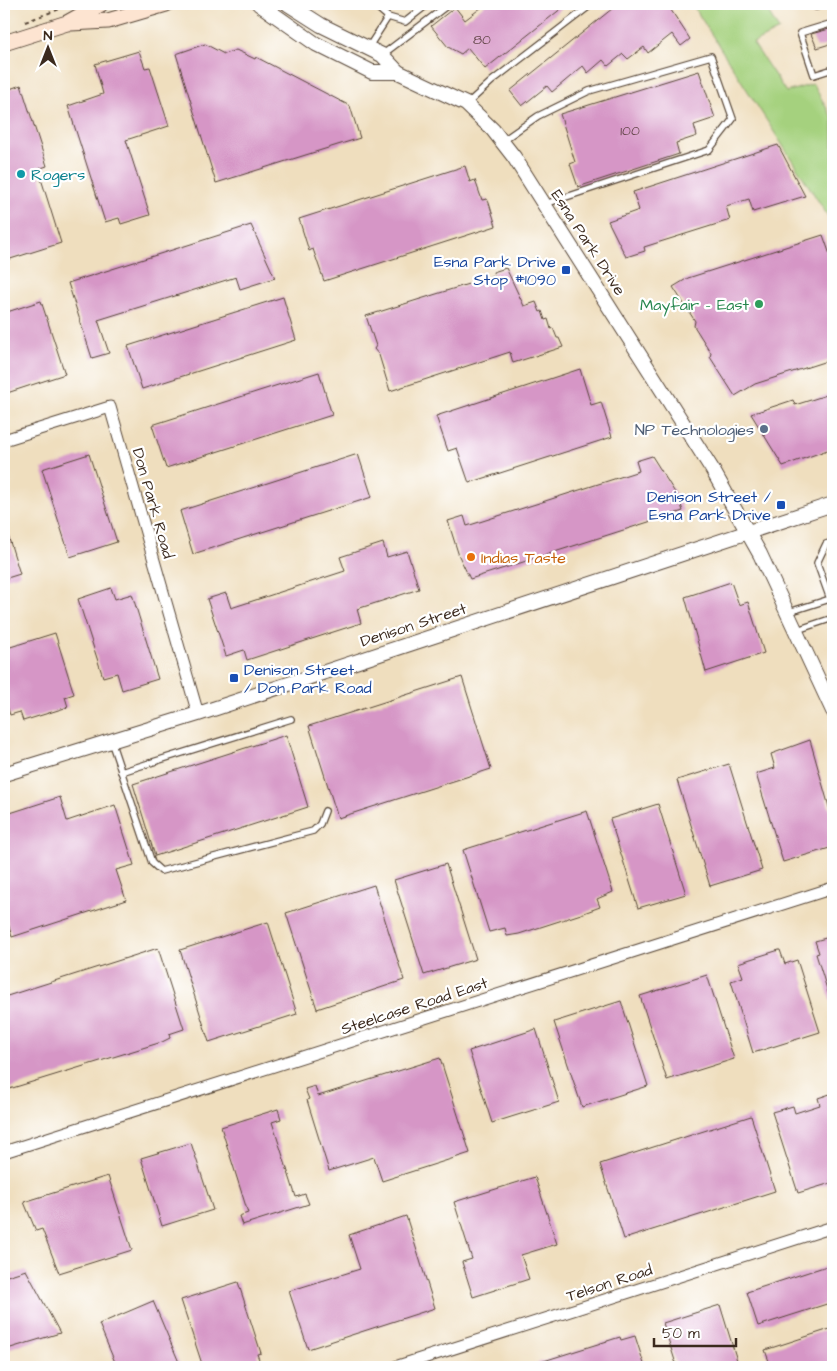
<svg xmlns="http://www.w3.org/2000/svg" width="837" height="1371" font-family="'Architects Daughter',sans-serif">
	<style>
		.green { fill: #a5d17e; stroke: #707e4e }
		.building { fill: #d696c6 }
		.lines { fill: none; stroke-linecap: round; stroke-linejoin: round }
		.service-casing { stroke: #564536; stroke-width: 8 }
		.minor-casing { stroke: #564536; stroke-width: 13 }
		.tertiary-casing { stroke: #564536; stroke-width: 16 }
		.secondary-casing { stroke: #564536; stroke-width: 17 }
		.path { stroke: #564536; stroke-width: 2; stroke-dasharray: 4 4; stroke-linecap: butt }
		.service { stroke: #fff; stroke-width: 5.5 }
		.minor { stroke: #fff; stroke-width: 11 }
		.tertiary { stroke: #fff; stroke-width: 14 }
		.secondary { stroke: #fde4d1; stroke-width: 15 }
		.culture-dot { fill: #0f9aa8; stroke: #fff; stroke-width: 2 }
		.transit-dot { fill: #1a4fb4; stroke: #fff; stroke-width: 2 }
		.leisure-dot { fill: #2e9e5b; stroke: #fff; stroke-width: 2 }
		.service-dot { fill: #5c6f8a; stroke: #fff; stroke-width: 2 }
		.food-dot { fill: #e8710a; stroke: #fff; stroke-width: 2 }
		.labels { text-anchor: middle; stroke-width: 4.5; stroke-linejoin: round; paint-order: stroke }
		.number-label { font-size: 14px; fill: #624548 }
		.culture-label { font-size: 16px; fill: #0d838f; stroke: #fff; text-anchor: start }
		.street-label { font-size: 16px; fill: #3b2a1e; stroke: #fff }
		.transit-label { font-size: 16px; fill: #164399; stroke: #fff; text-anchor: end }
		.leisure-label { font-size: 16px; fill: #27864d; stroke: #fff; text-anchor: end }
		.service-label { font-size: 16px; fill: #4e5e75; stroke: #fff; text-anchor: end }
		.food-label { font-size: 16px; fill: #c56008; stroke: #fff; text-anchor: start }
	</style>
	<rect width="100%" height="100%" fill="#fff"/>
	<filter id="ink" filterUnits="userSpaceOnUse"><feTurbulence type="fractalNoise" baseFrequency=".02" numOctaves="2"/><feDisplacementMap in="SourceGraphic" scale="10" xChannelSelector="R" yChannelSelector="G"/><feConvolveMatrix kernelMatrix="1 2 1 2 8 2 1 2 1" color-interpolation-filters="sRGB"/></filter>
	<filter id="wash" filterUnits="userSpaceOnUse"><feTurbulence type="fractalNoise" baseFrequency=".0096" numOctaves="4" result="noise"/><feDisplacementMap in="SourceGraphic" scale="20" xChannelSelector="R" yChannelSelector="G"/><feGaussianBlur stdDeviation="1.12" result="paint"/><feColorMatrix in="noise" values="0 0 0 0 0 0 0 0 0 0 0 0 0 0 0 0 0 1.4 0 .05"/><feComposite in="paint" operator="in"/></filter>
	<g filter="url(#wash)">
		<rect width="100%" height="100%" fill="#efdebe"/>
		<polygon class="green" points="692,4 763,4 779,30 753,43 786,92 813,84 833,119 833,224"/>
		<g id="blocks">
			<g class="building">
				<polygon points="486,4 567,4 485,69 468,48 461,54 448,47 431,26 455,7 465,20"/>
				<polygon points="618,4 667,4 690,39 681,46 672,34 648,53 644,47 628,59 623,54 608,66 603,60 588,73 583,66 552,92 547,86 522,106 510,91"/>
				<polygon points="833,28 833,43 817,48 811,34"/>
				<polygon points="205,44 224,54 236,50 255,59 256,57 350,106 360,138 216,183 176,54"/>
				<polygon points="139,51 145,68 150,67 169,126 126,140 150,215 121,224 119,218 105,222 68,106 103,94 95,64"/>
				<polygon points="699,71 715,118 694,125 697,136 676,143 679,154 578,187 570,164 575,162 560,114"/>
				<polygon points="21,85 47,166 38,169 61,243 4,261 4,91"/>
				<polygon points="778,145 805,196 753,212 749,199 726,206 730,220 644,247 645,251 626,257 608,221 639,210 633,192"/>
				<polygon points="465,166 470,182 475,180 482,200 487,199 489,203 496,226 324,281 313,249 309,251 299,219"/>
				<polygon points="251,225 275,278 240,289 236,277 98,320 109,353 92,358 68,283"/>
				<polygon points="823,235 833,263 833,359 755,384 735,396 710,357 711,353 694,326 695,321 673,287 688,278"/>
				<polygon points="506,268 524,306 536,302 540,312 542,311 545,320 548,319 551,329 553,328 557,338 559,338 563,347 513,363 510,352 390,391 379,355 374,349 376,346 366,316 494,276 493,272"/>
				<polygon points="283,297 296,340 142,389 128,346"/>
				<polygon points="41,301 65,374 4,394 4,313"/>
				<polygon points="580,369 591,405 601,402 612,437 469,483 457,448 448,451 436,416"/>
				<polygon points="319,372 332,415 166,468 152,425"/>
				<polygon points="833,393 833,448 783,466 751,414 793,400 795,405"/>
				<polygon points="89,454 117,542 70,557 42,469"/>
				<polygon points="358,454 372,497 193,554 180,511"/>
				<polygon points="652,456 679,499 683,511 470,579 459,556 448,521 464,516 467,526 639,471 636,461"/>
				<polygon points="4,529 6,529 20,574 4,579"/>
				<polygon points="383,543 387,557 407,551 419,589 357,609 361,623 247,660 244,650 226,656 207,599 226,593 231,608 345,571 340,557"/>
				<polygon points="731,582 739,605 748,602 764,653 706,672 685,597"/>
				<polygon points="111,588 115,599 132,594 158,679 122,690 117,673 103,677 78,599"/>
				<polygon points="55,633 74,694 65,697 68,707 23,721 20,712 10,715 4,696 4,649"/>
				<polygon points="462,677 491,769 338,818 309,726"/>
				<polygon points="286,735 308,807 155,856 133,784"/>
				<polygon points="810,740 831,814 833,814 833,847 783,862 756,774 775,768 771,754"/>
				<polygon points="729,764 762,870 710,886 677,780"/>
				<polygon points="60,797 67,821 115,805 134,865 116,870 126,900 12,937 4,910 4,815"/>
				<polygon points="658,804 686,894 638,908 610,819"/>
				<polygon points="587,811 613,892 597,899 600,907 581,914 519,934 507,936 505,928 489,932 463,850"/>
				<polygon points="446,864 476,959 424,975 394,880"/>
				<polygon points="374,885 404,980 317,1009 286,913"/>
				<polygon points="268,922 297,1014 209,1042 180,950"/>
				<polygon points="833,936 833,1002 831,1002 816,954 819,953 815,941"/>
				<polygon points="158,948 184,1029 169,1034 170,1038 162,1042 6,1090 4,1084 4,997"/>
				<polygon points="779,950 780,950 785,964 797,960 820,1032 753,1053 731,981 743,977 738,963"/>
				<polygon points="707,975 734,1059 667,1080 640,996"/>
				<polygon points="621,1001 648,1086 582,1107 554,1022"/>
				<polygon points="536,1029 559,1102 492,1123 469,1051"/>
				<polygon points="440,1058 470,1153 382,1181 374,1157 329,1171 307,1100 309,1099 305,1089 315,1086 318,1096"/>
				<polygon points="833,1093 833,1179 830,1180 831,1183 798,1193 772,1112 793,1106 795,1113 820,1105 818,1098"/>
				<polygon points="278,1109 281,1119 272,1122 296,1197 305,1194 309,1204 242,1225 239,1216 248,1213 221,1127"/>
				<polygon points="751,1116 775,1191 624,1239 600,1164"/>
				<polygon points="191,1143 213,1210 162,1226 141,1158"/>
				<polygon points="108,1176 132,1250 59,1273 42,1229 36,1231 24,1202"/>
				<polygon points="535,1177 557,1244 521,1255 529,1279 473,1297 462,1262 472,1259 454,1202"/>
				<polygon points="406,1216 435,1308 308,1349 289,1291 360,1269 349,1235"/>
				<polygon points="833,1264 833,1302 758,1326 747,1292"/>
				<polygon points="26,1270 60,1333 4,1350 4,1277"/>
				<polygon points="238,1282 261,1353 257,1354 261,1365 252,1367 203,1367 181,1300"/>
				<polygon points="153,1301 181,1367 117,1367 99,1324"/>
				<polygon points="720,1305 739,1367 677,1367 663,1323"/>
				<polygon points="833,1328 833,1366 771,1367 765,1350"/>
				<polygon points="635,1336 645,1367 532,1367 531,1365 620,1337 621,1340"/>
			</g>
		</g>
	</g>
	<g filter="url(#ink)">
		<use href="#blocks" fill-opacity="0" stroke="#564536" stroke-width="1"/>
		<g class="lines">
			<defs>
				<g id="service">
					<polyline points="373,4 388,17 405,22 428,4"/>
					<polyline points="812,4 816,7 826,4"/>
					<polyline points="833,23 800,33 814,75 833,69"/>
					<polyline points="368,48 388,17"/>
					<polyline points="382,55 449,4"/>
					<polyline points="467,104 492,81 592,4"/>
					<polyline points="502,141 538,116 589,91 711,56 733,119 709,150 545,204"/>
					<polyline points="789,612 830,599 817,563 826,544 833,542"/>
					<polyline points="797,630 833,618"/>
					<polyline points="111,741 152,863 161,871 313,831 320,824 325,811"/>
					<polyline points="121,772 291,719"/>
				</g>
				<g id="minor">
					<polyline points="4,440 110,407 198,714"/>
					<polyline points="4,1152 833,888"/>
					<polyline points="395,1367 833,1227"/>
				</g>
				<g id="tertiary">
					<polyline points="259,4 316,44 372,72 398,72"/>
					<polyline points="288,4 321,25 382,55 398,72 466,104 493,130 514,157 712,469 760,554 833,711"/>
					<polyline points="4,774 198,714 833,504"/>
				</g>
				<g id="secondary">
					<polyline points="71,23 108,21 166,4"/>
					<polyline points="4,43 67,23 101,4"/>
				</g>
			</defs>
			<use href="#service" class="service-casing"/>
			<use href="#minor" class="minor-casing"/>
			<use href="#tertiary" class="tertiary-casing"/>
			<use href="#secondary" class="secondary-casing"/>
			<polyline class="path" points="25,22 70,5"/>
			<use href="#service" class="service"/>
			<use href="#minor" class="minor"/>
			<use href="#tertiary" class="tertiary"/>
			<use href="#secondary" class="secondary"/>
		</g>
	</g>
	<circle class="culture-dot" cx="21" cy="174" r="5"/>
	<g class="transit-dot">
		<rect x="561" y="265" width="10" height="10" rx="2.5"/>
		<rect x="776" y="500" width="10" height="10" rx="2.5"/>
		<rect x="229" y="673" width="10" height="10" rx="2.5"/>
	</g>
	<circle class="leisure-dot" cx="759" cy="304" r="5"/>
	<circle class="service-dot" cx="764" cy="429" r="5"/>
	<circle class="food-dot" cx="471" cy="557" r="5"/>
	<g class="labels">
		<g class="number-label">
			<text x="482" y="44">80</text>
			<text x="630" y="135">100</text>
		</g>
		<g class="culture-label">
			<text x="31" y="180">Rogers</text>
		</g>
		<g class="street-label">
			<text transform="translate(589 242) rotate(57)" y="6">Esna Park Drive</text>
			<text transform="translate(154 503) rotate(74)" y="6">Don Park Road</text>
			<text transform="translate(413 624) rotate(-18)" y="6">Denison Street</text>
			<text transform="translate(414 1005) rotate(-18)" y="6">Steelcase Road East</text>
			<text transform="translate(609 1282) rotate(-18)" y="6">Telson Road</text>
		</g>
		<g class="transit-label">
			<text x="556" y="267">Esna Park Drive<tspan x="556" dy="18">Stop #1090</tspan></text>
			<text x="771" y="502">Denison Street /<tspan x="771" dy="18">Esna Park Drive</tspan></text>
			<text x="244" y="675" text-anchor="start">Denison Street<tspan x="244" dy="18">/ Don Park Road</tspan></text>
		</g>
		<g class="leisure-label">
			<text x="749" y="310">Mayfair - East</text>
		</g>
		<g class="service-label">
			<text x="754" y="435">NP Technologies</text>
		</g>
		<g class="food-label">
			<text x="481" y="563">Indias Taste</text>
		</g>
	</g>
	<rect width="837" height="1371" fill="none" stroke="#fff" stroke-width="20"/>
	<g transform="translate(48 48)" stroke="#ffffff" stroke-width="4" paint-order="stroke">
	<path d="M0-4L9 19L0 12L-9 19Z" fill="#3b2a1e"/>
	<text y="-8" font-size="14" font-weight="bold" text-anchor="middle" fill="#3b2a1e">N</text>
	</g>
	<path d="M654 1338v8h82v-8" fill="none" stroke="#3b2a1e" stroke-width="2.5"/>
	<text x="662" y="1338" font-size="15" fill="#3b2a1e" stroke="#ffffff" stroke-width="4" paint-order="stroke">50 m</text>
</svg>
